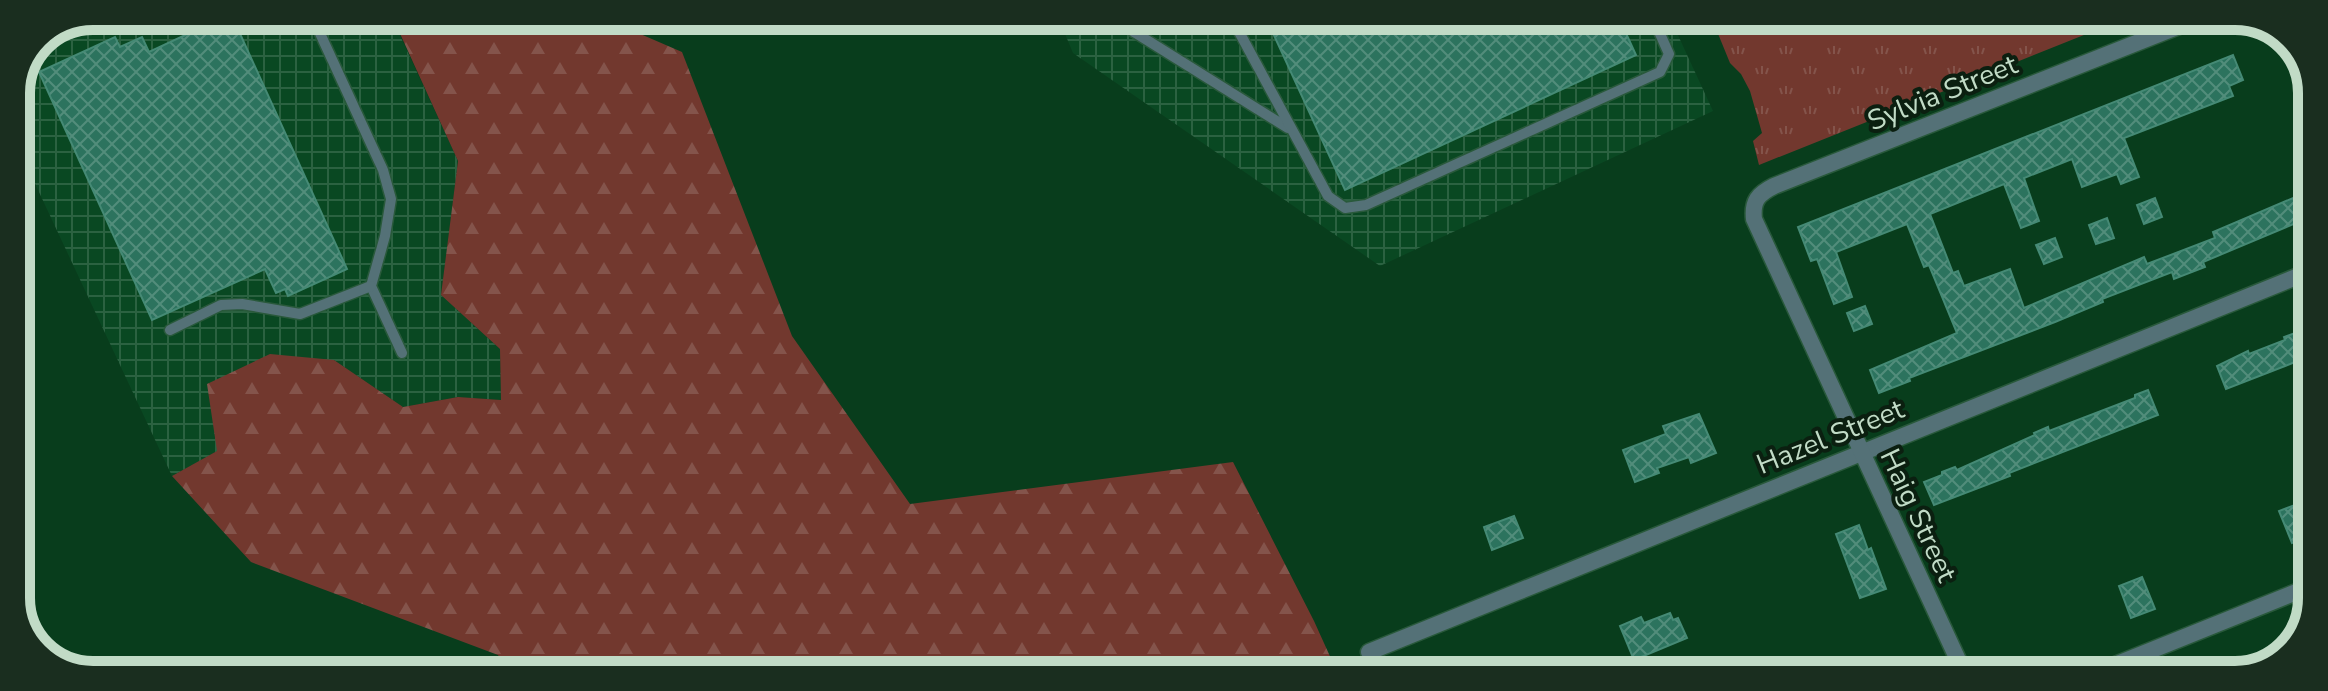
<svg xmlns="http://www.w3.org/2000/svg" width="2328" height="691" font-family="'Nunito Sans',sans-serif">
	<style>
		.industrial { fill: url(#industrial-grid) }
		.grass { fill: url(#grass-tufts) }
		.forest { fill: url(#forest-firs) }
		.building { fill: url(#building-cross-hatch); stroke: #458a75; stroke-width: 2 }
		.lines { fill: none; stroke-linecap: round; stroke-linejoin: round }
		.lane-casing { stroke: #29593b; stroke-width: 13 }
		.street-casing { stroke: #29593b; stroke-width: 19 }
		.lane { stroke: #547177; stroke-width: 10 }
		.street { stroke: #547177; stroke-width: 16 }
		.labels { text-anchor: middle; stroke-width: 8; stroke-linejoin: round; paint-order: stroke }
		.street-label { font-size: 28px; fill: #c1dbc6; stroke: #0b1f10 }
		.rim { fill: none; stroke: #c1dbc6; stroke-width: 10 }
	</style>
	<defs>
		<pattern id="industrial-grid" width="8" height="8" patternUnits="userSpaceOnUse" patternTransform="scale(2)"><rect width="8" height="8" fill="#094822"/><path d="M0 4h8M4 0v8" fill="none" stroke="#2b6241"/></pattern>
		<pattern id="grass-tufts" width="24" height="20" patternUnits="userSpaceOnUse" patternTransform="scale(2)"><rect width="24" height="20" fill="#72382e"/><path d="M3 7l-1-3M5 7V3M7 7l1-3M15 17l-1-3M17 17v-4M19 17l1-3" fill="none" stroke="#84544b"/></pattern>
		<pattern id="forest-firs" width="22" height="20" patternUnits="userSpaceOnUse" patternTransform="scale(2)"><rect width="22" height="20" fill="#72382e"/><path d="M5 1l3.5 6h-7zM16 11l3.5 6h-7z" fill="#84544b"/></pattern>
		<pattern id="building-cross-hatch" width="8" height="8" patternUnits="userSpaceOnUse" patternTransform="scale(2)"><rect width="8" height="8" fill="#2c735e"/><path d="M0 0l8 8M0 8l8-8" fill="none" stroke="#528d7b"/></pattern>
	</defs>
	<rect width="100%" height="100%" fill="#083d1c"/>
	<g class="industrial">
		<polygon points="93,16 391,16 458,161 441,295 500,349 501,400 458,397 403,407 334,360 218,451 172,476 16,143 16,93 39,38"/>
		<polygon points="1058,17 1670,18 1713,111 1380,266 1073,53"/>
	</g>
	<polygon class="grass" points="1712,19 1714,18 2124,19 1759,165 1753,141 1762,133 1750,91 1741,74 1730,63"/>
	<polygon class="forest" points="392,16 601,17 682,52 792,336 910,504 1233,462 1314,621 1338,674 509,673 498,655 251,562 172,476 217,451 207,384 270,354 334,360 403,407 458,397 501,400 500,349 441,295 458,161"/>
	<g class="building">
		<polygon points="226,16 232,16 347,269 288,296 285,289 276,293 265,269 152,320 39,72 115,37 120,47 142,37 149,52"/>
		<polygon points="1266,18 1619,18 1636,55 1345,190"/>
		<polygon points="2233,55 2243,80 2229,86 2233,96 2124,138 2139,177 2121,184 2117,174 2082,187 2072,159 2024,178 2039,221 2021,228 2004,184 1930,214 1953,273 1958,271 1964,286 2010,269 2024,308 2144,257 2147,264 2215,238 2213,232 2293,198 2301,221 2203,262 2205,267 2174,279 2172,272 2102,299 2103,302 2055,322 1909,378 1910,381 1879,393 1870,370 1957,333 1929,265 1924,267 1907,224 1836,252 1852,297 1834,304 1817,259 1811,261 1798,227"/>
		<polygon points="2155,198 2162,217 2144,224 2137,205"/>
		<polygon points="2107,218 2114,238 2096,244 2089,225"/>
		<polygon points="2055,238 2062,257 2044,264 2036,245"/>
		<polygon points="1865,306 1872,324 1854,331 1847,313"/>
		<polygon points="2298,332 2308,357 2226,389 2217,366 2248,351 2249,354 2285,340 2284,337"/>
		<polygon points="2148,390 2158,415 2009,473 2010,476 1934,505 1924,482 1942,475 1942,472 1955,467 1957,470 2035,435 2034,433 2048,427 2049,431 2135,398 2135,395"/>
		<polygon points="1699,414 1716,453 1691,463 1689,457 1657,468 1659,473 1635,482 1623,450 1666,434 1663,426"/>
		<polygon points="2303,502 2310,520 2310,536 2292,543 2279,511"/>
		<polygon points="1514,516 1523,538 1492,550 1484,527"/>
		<polygon points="1859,525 1868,550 1871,548 1886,589 1860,598 1836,534"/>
		<polygon points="2142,577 2155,609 2131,618 2119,586"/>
		<polygon points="1670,613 1673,620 1678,618 1687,638 1634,660 1620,626 1641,617 1644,623"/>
	</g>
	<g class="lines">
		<defs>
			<g id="lane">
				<polyline points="312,16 383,170 391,199 385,236 371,286 402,353"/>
				<polyline points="1126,17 1134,32 1288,128"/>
				<polyline points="1231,17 1328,196 1345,208 1366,205 1660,72 1669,54 1653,18"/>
				<polyline points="1134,32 1168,17"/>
				<polyline points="170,330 221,305 242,304 300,314 371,286"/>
			</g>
			<g id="street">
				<polyline points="1369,652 2311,271"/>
				<path d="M 1965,675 L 1754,219 C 1752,201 1758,194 1774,186 L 2197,19"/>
				<polyline points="2090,675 2309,587"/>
			</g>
		</defs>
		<use href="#lane" class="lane-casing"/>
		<use href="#street" class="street-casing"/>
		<use href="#lane" class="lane"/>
		<use href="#street" class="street"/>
	</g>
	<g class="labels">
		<g class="street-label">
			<text transform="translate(1942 92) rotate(-22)" y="10">Sylvia Street</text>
			<text transform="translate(1830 436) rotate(-22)" y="10">Hazel Street</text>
			<text transform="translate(1919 515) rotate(65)" y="10">Haig Street</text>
		</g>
	</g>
	<path d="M0 0H2328V691H0ZM93 30H2235A63 63 0 0 1 2298 93V598A63 63 0 0 1 2235 661H93A63 63 0 0 1 30 598V93A63 63 0 0 1 93 30Z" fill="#1a2e1f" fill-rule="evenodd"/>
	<path class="rim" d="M93 30H2235A63 63 0 0 1 2298 93V598A63 63 0 0 1 2235 661H93A63 63 0 0 1 30 598V93A63 63 0 0 1 93 30Z"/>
</svg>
